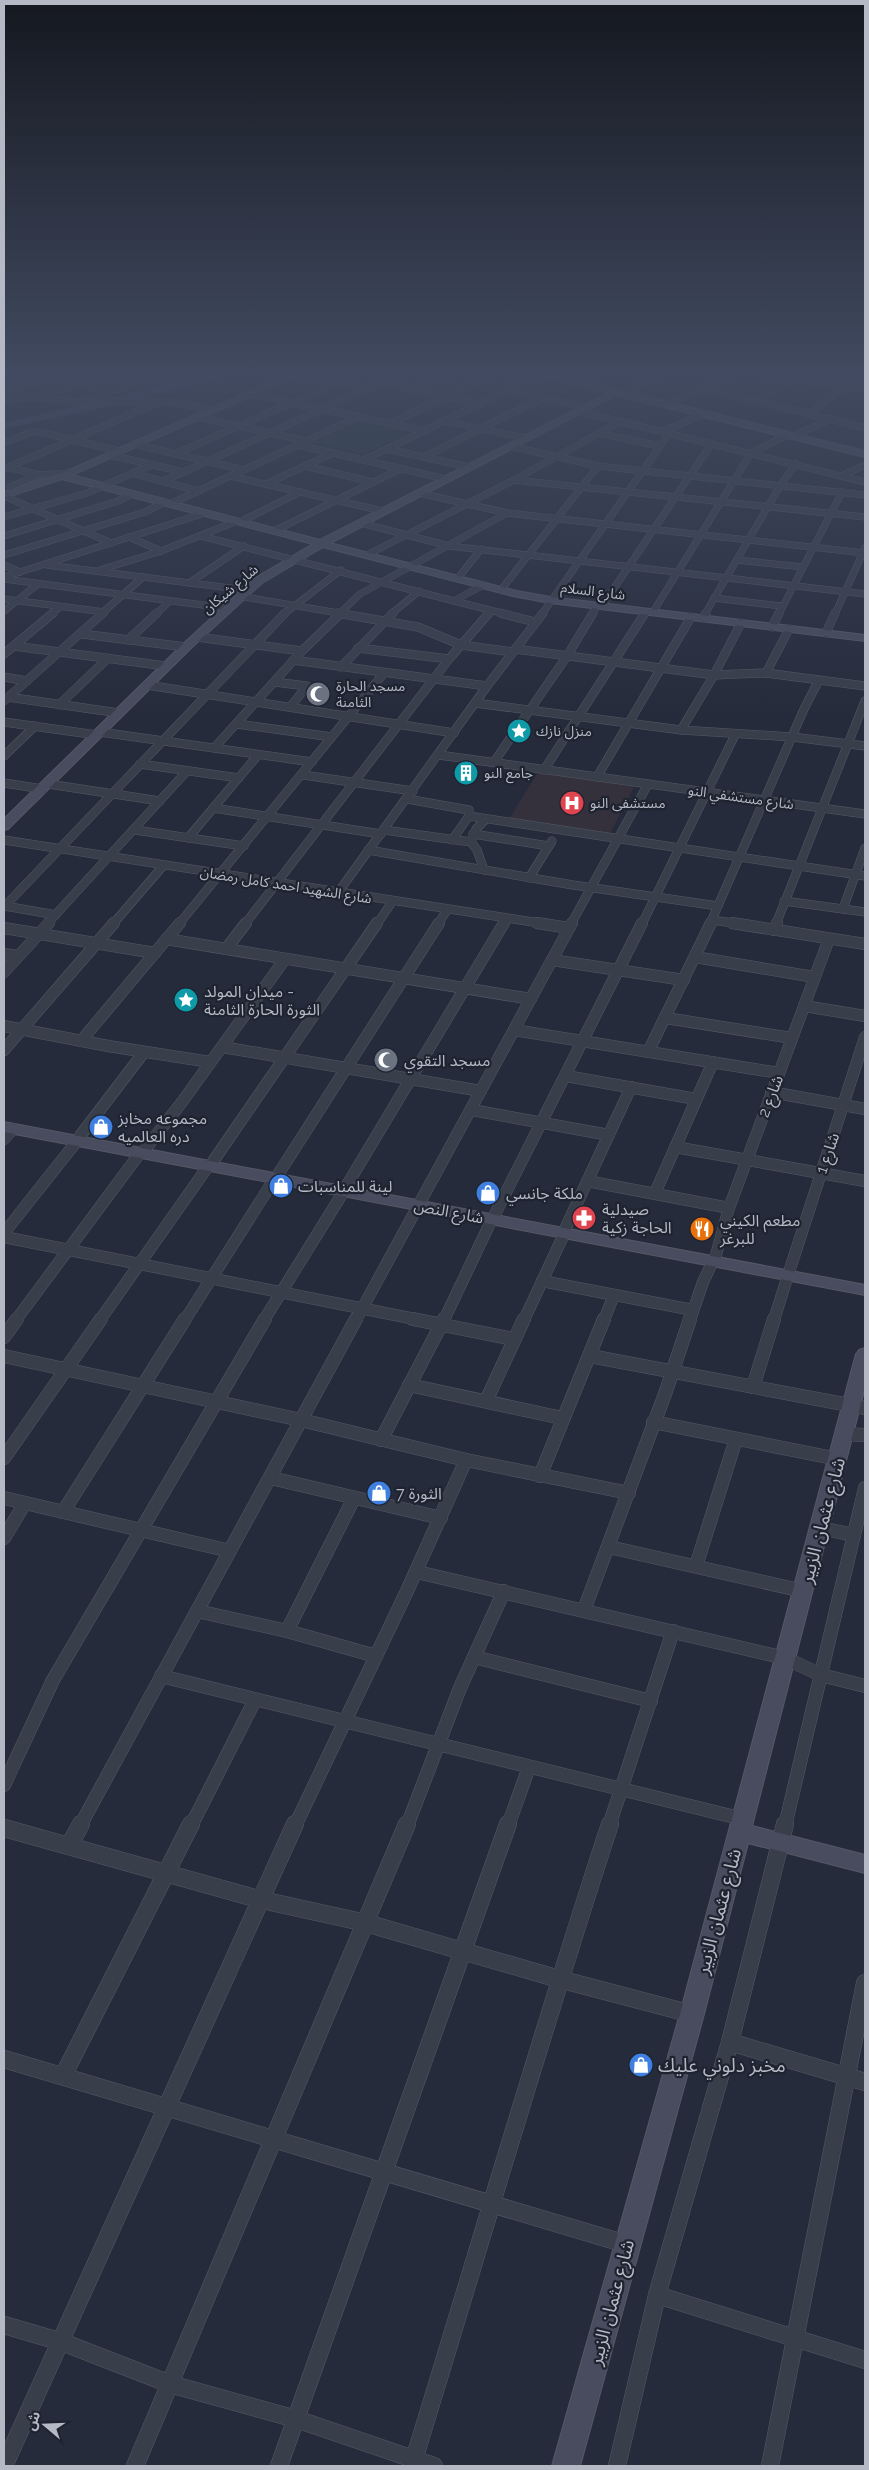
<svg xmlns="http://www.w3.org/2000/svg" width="869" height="2470" font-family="Raleway,'Noto Sans Arabic',sans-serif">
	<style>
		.medical { fill: #34313d }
		.green { fill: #28383d }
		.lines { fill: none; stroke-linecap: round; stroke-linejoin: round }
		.river { fill: #3d4662; fill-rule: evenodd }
		.street-far4-casing { stroke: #545966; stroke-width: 7 }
		.street-far3-casing { stroke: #545966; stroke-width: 9 }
		.street-far2-casing { stroke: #545966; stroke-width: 12 }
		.street-far1-casing { stroke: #545966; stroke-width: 14 }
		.street-casing { stroke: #545966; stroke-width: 18 }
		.secondary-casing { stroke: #545966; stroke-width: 2 }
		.street-far4 { stroke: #393e4b; stroke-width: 6 }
		.street-far3 { stroke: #393e4b; stroke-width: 8 }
		.street-far2 { stroke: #393e4b; stroke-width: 11 }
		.street-far1 { stroke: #393e4b; stroke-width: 13 }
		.street { stroke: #393e4b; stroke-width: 17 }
		.secondary { fill: #484c5e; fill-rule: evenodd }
		.labels { text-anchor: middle; stroke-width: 4.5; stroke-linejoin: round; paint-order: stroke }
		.far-street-label { font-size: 14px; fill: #b5b9c6; stroke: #1e2330 }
		.far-poi-label { font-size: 14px; fill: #b5b9c6; stroke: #1e2330; text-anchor: start }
		.poi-label { font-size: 16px; fill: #b5b9c6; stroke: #1e2330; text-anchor: start }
		.street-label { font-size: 16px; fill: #b5b9c6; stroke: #1e2330 }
		.near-street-label { font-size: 19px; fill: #b5b9c6; stroke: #1e2330 }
		.near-poi-label { font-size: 19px; fill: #b5b9c6; stroke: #1e2330; text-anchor: start }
	</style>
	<rect width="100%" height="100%" fill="#262b3b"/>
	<polygon class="medical" points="538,772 635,785 609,835 508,821"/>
	<polygon class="green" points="360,421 409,432 363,454 313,443"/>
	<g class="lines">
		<polygon class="river" points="230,370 247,370 127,402 4,429 4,423"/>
		<defs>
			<g id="street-far4">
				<polyline points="41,370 106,393 185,370"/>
				<polyline points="212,370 214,371"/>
				<polyline points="740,370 865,389"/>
				<polyline points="296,375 367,389"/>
				<polyline points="4,377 30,370"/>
				<polyline points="583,382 600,370"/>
				<polyline points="380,383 481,404"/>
				<polyline points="704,388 865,428"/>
				<polyline points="4,389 28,398 35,397 133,370"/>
				<polyline points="7,390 80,370"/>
				<polyline points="413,390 456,370"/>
				<polyline points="508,390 586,407"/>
				<polyline points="106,393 109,400 112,401 172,402 214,410"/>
				<polyline points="251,394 425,431"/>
				<polyline points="629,395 664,370"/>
				<polyline points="39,398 77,402 107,397"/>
				<polyline points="4,401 25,397"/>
				<polyline points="759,402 801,370"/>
				<polyline points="665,404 711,385 733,370"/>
				<polyline points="578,411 865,482"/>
				<polyline points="810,414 863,370"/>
				<polyline points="198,417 306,441"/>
				<polyline points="445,421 525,438"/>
				<polyline points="390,424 500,370"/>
				<polyline points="664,431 704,414"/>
				<polyline points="599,433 659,446"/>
				<polyline points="793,436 831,419"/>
				<polyline points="4,443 32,432 40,432 119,451"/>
				<polyline points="134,444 244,470"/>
				<polyline points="298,445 446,479"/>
				<polyline points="510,446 598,466 865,495"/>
				<polyline points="388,449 469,467"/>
				<polyline points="175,454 366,370"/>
				<polyline points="110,455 183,472"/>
				<polyline points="424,457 542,398"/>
				<polyline points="364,460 533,378 539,371"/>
				<polyline points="305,466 373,482"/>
				<polyline points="8,467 38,475 70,473"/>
				<polyline points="4,469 159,402"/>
				<polyline points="132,473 198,491"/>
				<polyline points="230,476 383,511"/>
				<polyline points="841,476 865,465"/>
				<polyline points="514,480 865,517"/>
				<polyline points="164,481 408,370"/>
				<polyline points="266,484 333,453"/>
				<polyline points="10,487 38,475"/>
				<polyline points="419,493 507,513 865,553"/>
				<polyline points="4,496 111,543"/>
				<polyline points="170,504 358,417"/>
				<polyline points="4,517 87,493 151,465"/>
				<polyline points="240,522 300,492"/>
				<polyline points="361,523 449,546 865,594"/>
				<polyline points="274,531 400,469"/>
				<polyline points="4,536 118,501 132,494"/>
				<polyline points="201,536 505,614"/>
				<polyline points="129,537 161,551"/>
				<polyline points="4,555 145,512 165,502"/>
				<polyline points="367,555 514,480 621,421"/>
				<polyline points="737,560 803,567"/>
				<polyline points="4,565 20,572"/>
				<polyline points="47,565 246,590"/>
				<polyline points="100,570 161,551 237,521"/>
				<polyline points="4,577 205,513"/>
				<polyline points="458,578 481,549"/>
				<polyline points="4,579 226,608"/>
				<polyline points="189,583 244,546"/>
				<polyline points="501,590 598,466"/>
				<polyline points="239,596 344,614"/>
				<polyline points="714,598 781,606"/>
				<polyline points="4,599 105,612"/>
				<polyline points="454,601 483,585"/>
				<polyline points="602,606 712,443"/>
				<polyline points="4,611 38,584"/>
				<polyline points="653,612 751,453 787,435"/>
				<polyline points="51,614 60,607"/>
				<polyline points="101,614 143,577"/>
				<polyline points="156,614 170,601"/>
				<polyline points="284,614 341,570"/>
				<polyline points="339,614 360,594 507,513"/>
				<polyline points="391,614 419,591"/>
				<polyline points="488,614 491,611"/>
				<polyline points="542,614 670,432"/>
				<polyline points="592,614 597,606"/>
				<polyline points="645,614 646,612"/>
				<polyline points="705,614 780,486 796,463"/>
				<polyline points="779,614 842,492"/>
				<polyline points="835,614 865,548"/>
			</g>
			<g id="street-far3">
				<polyline points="337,613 418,627 461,645 513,652"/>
				<polyline points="500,613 535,622"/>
				<polyline points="703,618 706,613"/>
				<polyline points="772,627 779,613"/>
				<polyline points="826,633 835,613"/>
				<polyline points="82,634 186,647"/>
				<polyline points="197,637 302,651"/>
				<polyline points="128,640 157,613"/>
				<polyline points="14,646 166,666"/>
				<polyline points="358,648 449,659"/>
				<polyline points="515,649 714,675 766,673 865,686"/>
				<polyline points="4,654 53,613"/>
				<polyline points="293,660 487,686"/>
				<polyline points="341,667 393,613"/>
				<polyline points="766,673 789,629"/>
				<polyline points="4,677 27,681"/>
				<polyline points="274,682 307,686 291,706"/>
				<polyline points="147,685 454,733"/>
				<polyline points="8,697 119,713"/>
				<polyline points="4,701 103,613"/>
				<polyline points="475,703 681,730 792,737 865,746"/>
				<polyline points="59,705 107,659"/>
				<polyline points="4,722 97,735"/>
				<polyline points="237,724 332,737"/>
				<polyline points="681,730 714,675 741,623"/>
				<polyline points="100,732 312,762"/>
				<polyline points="214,748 302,651 341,613"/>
				<polyline points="439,755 865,814"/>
				<polyline points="4,756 35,726"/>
				<polyline points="494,762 567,656 593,613"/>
				<polyline points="140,764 239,778"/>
				<polyline points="544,770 645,613"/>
				<polyline points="303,775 413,791"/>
				<polyline points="597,777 691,617"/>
				<polyline points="4,783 43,789"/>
				<polyline points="48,784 160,801"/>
				<polyline points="407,799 469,810 469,816 452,840"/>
				<polyline points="213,808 381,834"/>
				<polyline points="469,816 865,876"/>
				<polyline points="135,830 244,846"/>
				<polyline points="384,830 471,842"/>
				<polyline points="473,834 549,846"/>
				<polyline points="188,838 258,755"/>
				<polyline points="4,840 546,924"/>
				<polyline points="368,850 573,885 718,906"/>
				<polyline points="484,870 477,850 471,842 476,829 486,819"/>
				<polyline points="529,878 552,841"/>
				<polyline points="337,894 487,686 543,613"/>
				<polyline points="784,901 865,912"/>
				<polyline points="5,906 56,915"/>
				<polyline points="4,907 285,613"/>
				<polyline points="843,909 865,848"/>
				<polyline points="712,920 740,924"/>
				<polyline points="47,924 187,771"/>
				<polyline points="113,924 163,866"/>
				<polyline points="179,924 384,673"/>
				<polyline points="245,924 449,659 489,613"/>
				<polyline points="377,924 392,902"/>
				<polyline points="438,924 447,910"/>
				<polyline points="503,924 506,919"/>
				<polyline points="571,924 648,784"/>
				<polyline points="642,924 735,735"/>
				<polyline points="710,924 804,709 819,680"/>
				<polyline points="776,924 865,701"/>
			</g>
			<g id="street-far2">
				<polyline points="537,923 569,928"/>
				<polyline points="732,923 865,944"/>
				<polyline points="4,928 155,953"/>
				<polyline points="774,930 777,923"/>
				<polyline points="166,939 531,999"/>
				<polyline points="226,949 246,923"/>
				<polyline points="4,954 18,956"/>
				<polyline points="695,957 814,977"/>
				<polyline points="552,960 684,980"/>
				<polyline points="4,972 49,923"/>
				<polyline points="804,1006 865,1016"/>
				<polyline points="666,1018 792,1038"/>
				<polyline points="4,1026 108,1046 210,1062"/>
				<polyline points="514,1030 779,1073"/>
				<polyline points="81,1041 180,923"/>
				<polyline points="222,1047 481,1091"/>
				<polyline points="4,1050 114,923"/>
				<polyline points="648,1052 711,923"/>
				<polyline points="566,1076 696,1099"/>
				<polyline points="771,1092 865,1109"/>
				<polyline points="472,1110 609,1135"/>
				<polyline points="80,1136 144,1052"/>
				<polyline points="4,1139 13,1129"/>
				<polyline points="675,1147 865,1181"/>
				<polyline points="146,1148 182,1102 285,959"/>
				<polyline points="214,1160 377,923"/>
				<polyline points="279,1173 439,923"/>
				<polyline points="587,1181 729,1208"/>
				<polyline points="347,1185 504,923"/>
				<polyline points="655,1193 713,1062"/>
				<polyline points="495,1214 642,923"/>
				<polyline points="566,1227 631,1087"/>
				<polyline points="4,1233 77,1141"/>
				<polyline points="4,1237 420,1320"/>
				<polyline points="790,1269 865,1037"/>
				<polyline points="542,1281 693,1310"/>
				<polyline points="16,1320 140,1153"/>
				<polyline points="100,1320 209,1165"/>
				<polyline points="185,1320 275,1178"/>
				<polyline points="264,1320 344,1191"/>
				<polyline points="356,1320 572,923"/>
				<polyline points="444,1320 492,1219"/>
				<polyline points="524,1320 565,1232"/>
				<polyline points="604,1320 614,1295"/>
				<polyline points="690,1320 703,1282 716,1255 729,1208 829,939"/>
				<polyline points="774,1320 788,1275"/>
			</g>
			<g id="street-far1">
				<polyline points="413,1319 513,1339"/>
				<polyline points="4,1337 17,1319"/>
				<polyline points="4,1356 301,1420 466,1460 629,1493"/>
				<polyline points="590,1356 865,1408"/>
				<polyline points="409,1385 562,1418"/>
				<polyline points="753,1387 774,1319"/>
				<polyline points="486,1401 524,1319"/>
				<polyline points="653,1422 838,1459"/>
				<polyline points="844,1434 865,1435"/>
				<polyline points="381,1440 444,1319"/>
				<polyline points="4,1458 101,1319"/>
				<polyline points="540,1476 604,1319"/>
				<polyline points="271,1478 441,1518"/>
				<polyline points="4,1498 230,1551"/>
				<polyline points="63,1512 185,1319"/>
				<polyline points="820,1528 854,1535"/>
				<polyline points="4,1538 25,1503"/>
				<polyline points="609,1547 803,1591"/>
				<polyline points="696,1566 736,1439"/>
				<polyline points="417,1572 785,1658 821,1675 865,1686"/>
				<polyline points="584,1610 665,1394 690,1319"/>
				<polyline points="197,1611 287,1631 376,1656"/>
				<polyline points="287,1631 354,1498"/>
				<polyline points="474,1657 651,1701"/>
				<polyline points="161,1676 743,1819"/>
				<polyline points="4,1785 53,1680 265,1319"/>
				<polyline points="80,1826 356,1319"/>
				<polyline points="191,1826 255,1700"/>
				<polyline points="295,1826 407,1591 466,1460"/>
				<polyline points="407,1826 460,1688 504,1591"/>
				<polyline points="508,1826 529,1767"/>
				<polyline points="609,1826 673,1631"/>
				<polyline points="785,1826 865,1488"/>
			</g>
			<g id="street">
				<polyline points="4,1828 262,1900 366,1923 559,1979 692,2014"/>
				<polyline points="69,1846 81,1824"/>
				<polyline points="730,2042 865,2082"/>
				<polyline points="4,2059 626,2244"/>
				<polyline points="63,2076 191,1824"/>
				<polyline points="657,2295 865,2360"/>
				<polyline points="4,2325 62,2342 170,2384 296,2419 434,2466"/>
				<polyline points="4,2466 295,1824"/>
				<polyline points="135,2466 407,1824"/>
				<polyline points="279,2466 508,1824"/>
				<path d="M 412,2466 C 478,2252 540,2037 610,1824"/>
				<polyline points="617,2466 657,2295 730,2042 785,1824"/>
				<polyline points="770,2466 865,1983"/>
			</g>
			<g id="secondary">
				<polygon points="298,370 310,370 72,475 320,540 608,393 523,370 539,370 865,451 865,457 616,395 330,543 517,591 550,597 865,635 865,641 550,603 513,596 323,547 262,583 190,649 8,829 4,830 4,819 182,645 254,579 313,544 62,479 4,498 4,492 67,471"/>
				<polygon points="4,1122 865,1285 865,1295 4,1132"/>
				<polygon points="865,1348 865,1387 752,1826 865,1855 865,1873 748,1843 704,2014 580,2466 552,2466 680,2014 856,1354 859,1350"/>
			</g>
		</defs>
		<use href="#street-far4" class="street-far4-casing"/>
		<use href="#street-far3" class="street-far3-casing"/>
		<use href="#street-far2" class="street-far2-casing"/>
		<use href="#street-far1" class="street-far1-casing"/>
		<use href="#street" class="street-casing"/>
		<use href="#secondary" class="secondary-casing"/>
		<use href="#street-far4" class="street-far4"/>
		<use href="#street-far3" class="street-far3"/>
		<use href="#street-far2" class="street-far2"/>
		<use href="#street-far1" class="street-far1"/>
		<use href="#street" class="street"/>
		<use href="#secondary" class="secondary"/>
	</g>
	<linearGradient id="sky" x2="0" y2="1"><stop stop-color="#151820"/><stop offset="0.52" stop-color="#414a60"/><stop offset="1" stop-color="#414a60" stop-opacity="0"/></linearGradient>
	<rect width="869" height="716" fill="url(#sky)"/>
	<defs>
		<symbol id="mosque-disc" viewBox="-11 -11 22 22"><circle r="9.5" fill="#6b7280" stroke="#1e2330"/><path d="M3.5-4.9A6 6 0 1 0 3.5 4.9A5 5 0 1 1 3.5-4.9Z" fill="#fff"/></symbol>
		<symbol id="sight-disc" viewBox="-11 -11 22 22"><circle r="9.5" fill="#0f9aa8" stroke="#1e2330"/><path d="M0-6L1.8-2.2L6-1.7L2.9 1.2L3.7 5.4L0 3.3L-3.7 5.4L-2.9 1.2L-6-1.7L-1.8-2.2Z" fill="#fff"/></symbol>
		<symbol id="building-disc" viewBox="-11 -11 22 22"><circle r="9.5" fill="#0f9aa8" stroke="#1e2330"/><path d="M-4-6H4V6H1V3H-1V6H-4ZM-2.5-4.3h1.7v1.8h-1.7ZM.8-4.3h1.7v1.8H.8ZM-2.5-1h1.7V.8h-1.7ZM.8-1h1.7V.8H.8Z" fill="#fff"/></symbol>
		<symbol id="hospital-disc" viewBox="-11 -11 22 22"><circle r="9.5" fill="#e0444e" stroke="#1e2330"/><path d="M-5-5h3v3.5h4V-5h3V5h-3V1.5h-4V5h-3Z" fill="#fff"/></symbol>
		<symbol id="shop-disc" viewBox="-11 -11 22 22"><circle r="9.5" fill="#3f7fe0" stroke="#1e2330"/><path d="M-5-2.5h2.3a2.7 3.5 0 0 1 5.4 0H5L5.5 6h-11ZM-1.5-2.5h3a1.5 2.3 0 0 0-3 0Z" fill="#fff"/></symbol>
		<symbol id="pharmacy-disc" viewBox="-11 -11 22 22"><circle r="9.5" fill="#e0444e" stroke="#1e2330"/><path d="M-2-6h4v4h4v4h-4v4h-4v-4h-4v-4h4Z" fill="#fff"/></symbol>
		<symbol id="restaurant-disc" viewBox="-11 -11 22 22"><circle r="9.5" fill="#e8710a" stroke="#1e2330"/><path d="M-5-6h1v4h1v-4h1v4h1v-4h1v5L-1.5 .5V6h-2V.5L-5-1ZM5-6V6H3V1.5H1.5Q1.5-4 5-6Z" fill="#fff"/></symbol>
	</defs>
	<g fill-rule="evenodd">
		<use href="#mosque-disc" x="304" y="680" width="28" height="28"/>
		<use href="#sight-disc" x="505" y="717" width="28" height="28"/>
		<use href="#building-disc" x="452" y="759" width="28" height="28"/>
		<use href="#hospital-disc" x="558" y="789" width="28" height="28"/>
		<use href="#sight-disc" x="172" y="986" width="28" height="28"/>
		<use href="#mosque-disc" x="372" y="1046" width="28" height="28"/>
		<use href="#shop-disc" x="87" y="1113" width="28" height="28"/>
		<use href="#shop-disc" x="267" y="1172" width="28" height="28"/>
		<use href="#shop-disc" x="474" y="1179" width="28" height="28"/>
		<use href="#pharmacy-disc" x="570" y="1204" width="28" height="28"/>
		<use href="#restaurant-disc" x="688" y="1215" width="28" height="28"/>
		<use href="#shop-disc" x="365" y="1479" width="28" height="28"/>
		<use href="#shop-disc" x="627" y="2051" width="28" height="28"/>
	</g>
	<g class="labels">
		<g class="far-street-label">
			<text transform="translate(230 589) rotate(-40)" y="5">شارع شيكان</text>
			<text transform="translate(593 591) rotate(7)" y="5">شارع السلام</text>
			<text transform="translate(741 797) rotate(8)" y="5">شارع مستشفي النو</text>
			<text transform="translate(286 885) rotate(9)" y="5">شارع الشهيد احمد كامل رمضان</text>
		</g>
		<g class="far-poi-label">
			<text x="336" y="691">مسجد الحارة<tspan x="336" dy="16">الثامنة</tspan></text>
			<text x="536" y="736">منزل نازك</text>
			<text x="484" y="778">جامع النو</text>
			<text x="590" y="808">مستشفى النو</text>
		</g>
		<g class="poi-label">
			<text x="204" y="997">ميدان المولد -<tspan x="204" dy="18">الثورة الحارة الثامنة</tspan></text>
			<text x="404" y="1066">مسجد التقوي</text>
			<text x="118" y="1124">مجموعه مخابز<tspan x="118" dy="18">دره العالميه</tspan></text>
			<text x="298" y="1192">لينة للمناسبات</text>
			<text x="506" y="1199">ملكة جانسي</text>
			<text x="602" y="1215">صيدلية<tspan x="602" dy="18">الحاجة زكية</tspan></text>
			<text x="720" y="1226">مطعم الكيني<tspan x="720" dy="18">للبرغر</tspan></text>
			<text x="396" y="1499">الثورة 7</text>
		</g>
		<g class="street-label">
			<text transform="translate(770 1096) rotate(-69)" y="6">شارع 2</text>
			<text transform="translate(827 1153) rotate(-71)" y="6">شارع 1</text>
			<text transform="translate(449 1211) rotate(11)" y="6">شارع النص</text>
		</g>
		<g class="near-street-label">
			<text transform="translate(822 1520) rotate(-75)" y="7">شارع عثمان الزبير</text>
			<text transform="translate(718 1911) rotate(-75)" y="7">شارع عثمان الزبير</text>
			<text transform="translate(611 2302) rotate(-75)" y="7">شارع عثمان الزبير</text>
		</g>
		<g class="near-poi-label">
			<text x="658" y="2072">مخبز دلوني عليك</text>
		</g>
	</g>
	<rect width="869" height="2470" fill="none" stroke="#b5b9c6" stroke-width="10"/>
	<g transform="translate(45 2425) rotate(289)" stroke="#1e2330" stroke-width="4" paint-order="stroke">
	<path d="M0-4L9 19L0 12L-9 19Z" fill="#b5b9c6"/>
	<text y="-8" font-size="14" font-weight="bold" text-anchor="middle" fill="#b5b9c6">ش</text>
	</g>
</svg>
